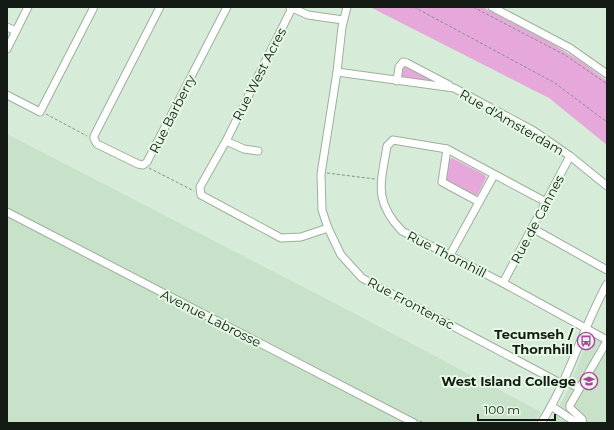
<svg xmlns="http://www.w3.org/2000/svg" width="614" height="430" font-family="Montserrat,sans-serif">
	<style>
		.built { fill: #c7e2c8 }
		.green { fill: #e6a8da }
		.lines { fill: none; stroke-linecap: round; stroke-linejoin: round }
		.minor-casing { stroke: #9db09d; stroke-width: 9 }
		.path { stroke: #849385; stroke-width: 1; stroke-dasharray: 3 2; stroke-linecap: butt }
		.minor { stroke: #fff; stroke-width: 7 }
		.labels { text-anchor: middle; stroke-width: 4; stroke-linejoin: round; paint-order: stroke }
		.street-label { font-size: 13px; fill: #141b14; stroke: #e5f9e5 }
		.poi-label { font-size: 13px; font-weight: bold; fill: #141b14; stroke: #e5f9e5; text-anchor: end }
	</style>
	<rect width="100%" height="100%" fill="#d7ecd8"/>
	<g class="built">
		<polygon points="7,134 346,309 541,412 534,423 7,423"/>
		<polygon points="595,337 604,343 601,349 607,352 607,423 550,423 568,390 588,340"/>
	</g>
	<g class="green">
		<polygon points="370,7 482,7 551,43 582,62 607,81 607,145 549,98"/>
		<polygon points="404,66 431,80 430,82 402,77 401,75 402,67"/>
		<polygon points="452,158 485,175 486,178 478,194 475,196 446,180 449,160"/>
	</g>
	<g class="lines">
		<defs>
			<g id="minor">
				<polyline points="160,7 94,136 94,139 97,144 138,164 143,165 147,162 227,7"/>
				<polyline points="290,7 308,15 343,20"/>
				<polyline points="347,7 342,27 337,72 321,174 322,210 328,228 341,255 362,278 562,384"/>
				<polyline points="492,7 570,48 607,74"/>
				<polyline points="292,8 226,141 200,187 201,195 281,238 301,237 328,228"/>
				<polyline points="7,27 16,31"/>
				<polyline points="7,49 28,7"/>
				<polyline points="337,72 454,88 534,131 570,156 607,186"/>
				<polyline points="397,81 399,67 403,62 407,63 449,85"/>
				<polyline points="7,95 40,112 94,7"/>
				<polyline points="226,141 244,149 258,151"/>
				<polyline points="447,149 442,182 479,202"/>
				<path d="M 546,202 L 447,149 L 393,140 L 387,146 C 381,183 373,201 402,231 L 503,283 L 607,340"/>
				<polyline points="7,212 414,423"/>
				<polyline points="532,228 607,270"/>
				<polyline points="450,255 494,175"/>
				<polyline points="503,283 570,156"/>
				<polyline points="564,380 579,388"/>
				<polyline points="551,406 577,423"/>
				<path d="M 541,423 C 569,380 582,329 607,284"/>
				<polyline points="583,423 582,419 570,408 570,405 607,341"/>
			</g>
		</defs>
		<use href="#minor" class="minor-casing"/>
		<g class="path">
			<polyline points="414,7 555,83 607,122"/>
			<polyline points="473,7 565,55 607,84"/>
			<polyline points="46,114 87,136"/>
			<polyline points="149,168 194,191"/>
			<polyline points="327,173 375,179"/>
			<polyline points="420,421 424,423"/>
		</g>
		<use href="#minor" class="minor"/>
	</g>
	<defs>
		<symbol id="bus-ring" viewBox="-11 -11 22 22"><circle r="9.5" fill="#e5f9e5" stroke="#ae41a0" stroke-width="1.5"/><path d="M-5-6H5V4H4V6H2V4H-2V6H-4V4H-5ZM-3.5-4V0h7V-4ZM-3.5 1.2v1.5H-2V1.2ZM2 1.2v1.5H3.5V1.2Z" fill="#ae41a0"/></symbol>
		<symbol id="university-ring" viewBox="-11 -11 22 22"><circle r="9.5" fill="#e5f9e5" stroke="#ae41a0" stroke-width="1.5"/><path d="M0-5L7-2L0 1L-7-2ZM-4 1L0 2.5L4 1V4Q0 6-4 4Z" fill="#ae41a0"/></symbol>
	</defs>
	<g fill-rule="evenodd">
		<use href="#bus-ring" x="576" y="331" width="20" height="20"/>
		<use href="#university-ring" x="579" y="371" width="20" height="20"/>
	</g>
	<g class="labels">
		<g class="street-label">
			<text transform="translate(259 74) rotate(-63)" y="5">Rue West Acres</text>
			<text transform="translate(172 114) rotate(-63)" y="5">Rue Barberry</text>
			<text transform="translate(512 122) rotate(30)" y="5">Rue d'Amsterdam</text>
			<text transform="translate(537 219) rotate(-62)" y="5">Rue de Cannes</text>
			<text transform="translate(447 254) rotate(27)" y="5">Rue Thornhill</text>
			<text transform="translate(411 303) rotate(28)" y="5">Rue Frontenac</text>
			<text transform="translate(211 318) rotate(27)" y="5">Avenue Labrosse</text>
		</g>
		<g class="poi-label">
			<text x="573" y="339">Tecumseh /<tspan x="573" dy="15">Thornhill</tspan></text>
			<text x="576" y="386">West Island College</text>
		</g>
	</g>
	<rect width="614" height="430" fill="none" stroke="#141b14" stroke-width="16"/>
	<path d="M478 414v6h77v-6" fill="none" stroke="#141b14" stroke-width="2"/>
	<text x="484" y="414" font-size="12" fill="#141b14" stroke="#e5f9e5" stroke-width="3" paint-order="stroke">100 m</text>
</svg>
